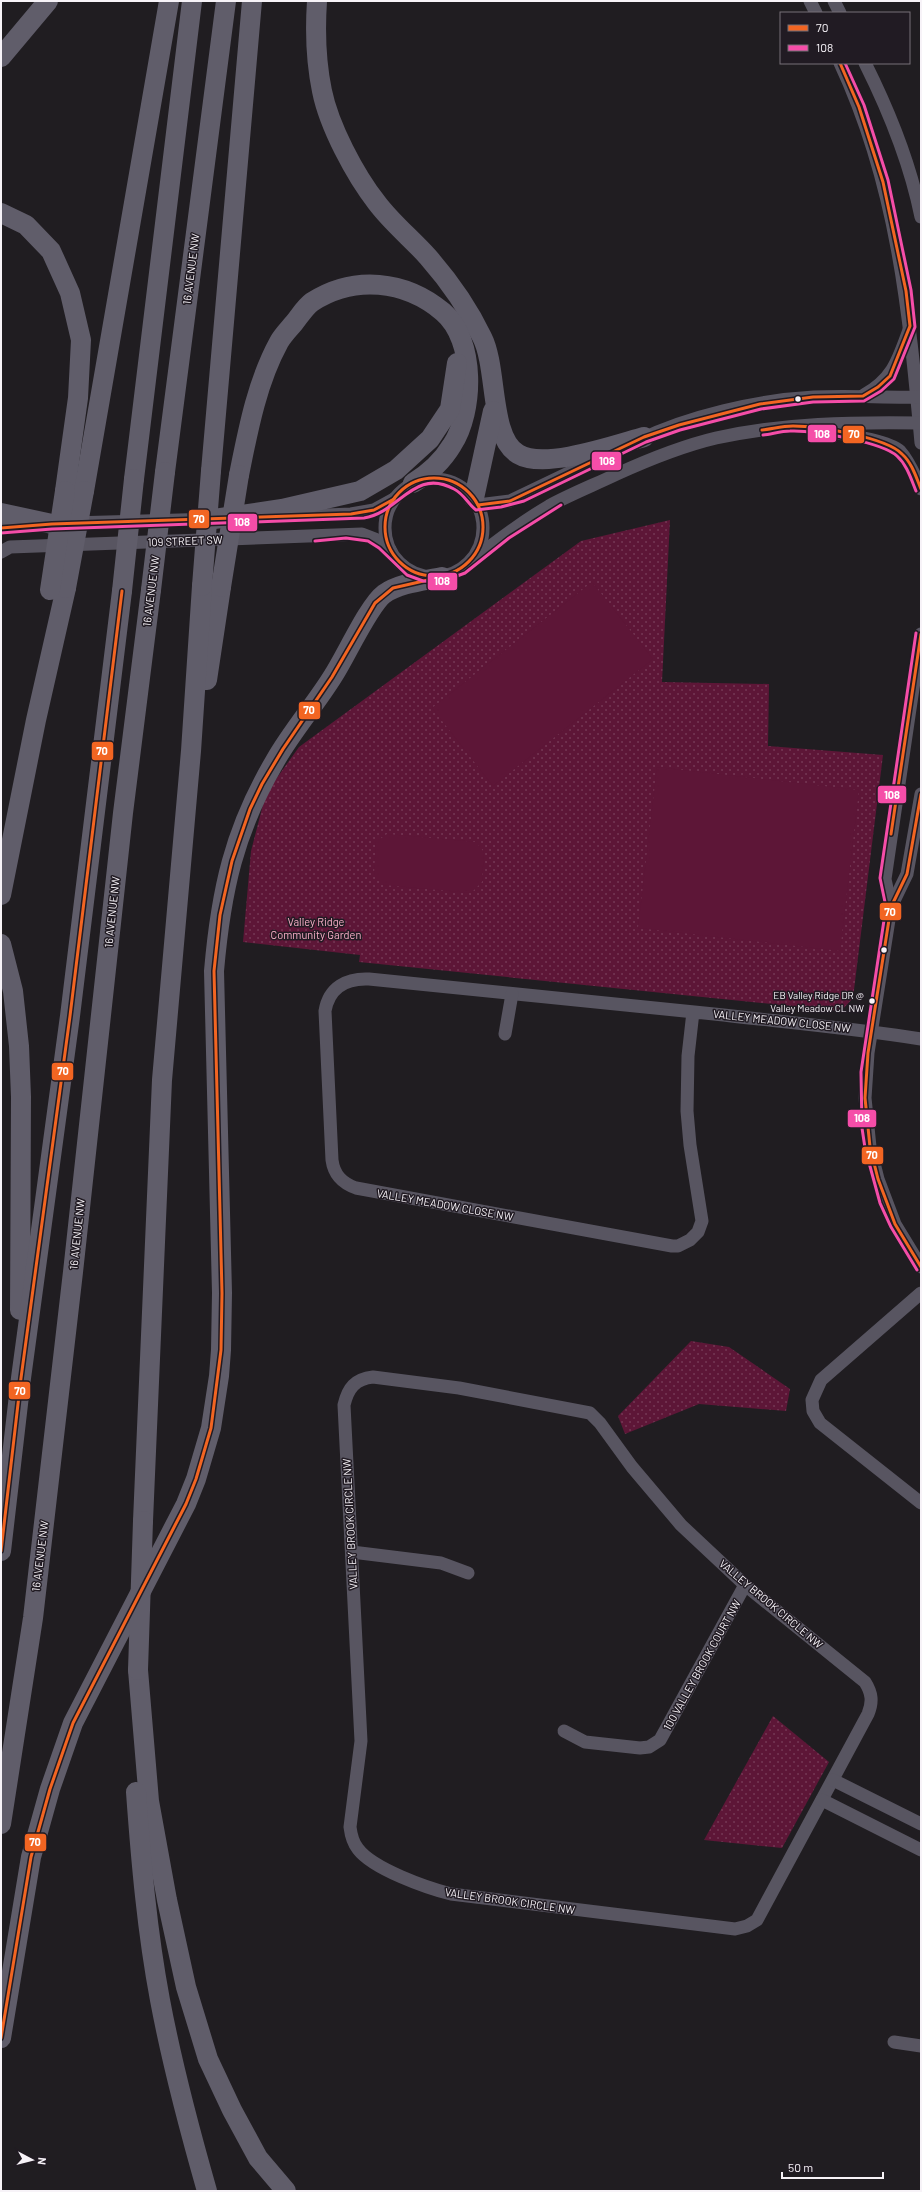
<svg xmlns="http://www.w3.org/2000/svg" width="922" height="2192" font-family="Barlow,sans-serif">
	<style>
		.green { fill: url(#green-dots) }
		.pitch { fill: #5d1637 }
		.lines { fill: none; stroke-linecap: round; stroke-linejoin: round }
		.minor { stroke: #585561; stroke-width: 13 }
		.highway { stroke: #605d6a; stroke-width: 20 }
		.highway-bridge { stroke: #605d6a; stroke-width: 20 }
		.bus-1-casing { stroke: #211b23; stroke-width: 6 }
		.bus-2-casing { stroke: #211b23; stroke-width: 6 }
		.bus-1 { stroke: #f26522; stroke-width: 3 }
		.bus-2 { stroke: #f54da8; stroke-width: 3 }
		.bus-dot { fill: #f7f3f8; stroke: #211b23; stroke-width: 1.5 }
		.labels { text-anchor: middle; stroke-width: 3; stroke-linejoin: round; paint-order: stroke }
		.bus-label { font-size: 10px; fill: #f7f3f8; stroke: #211b23; text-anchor: end }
		.street-label { font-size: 11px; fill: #f7f3f8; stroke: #211b23 }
		.park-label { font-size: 11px; fill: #faafc8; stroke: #211b23 }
		.line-badge { stroke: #211b23; stroke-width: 1.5 }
		.badge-label { font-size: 11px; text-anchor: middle; font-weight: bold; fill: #fff }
	</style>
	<defs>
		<pattern id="green-dots" width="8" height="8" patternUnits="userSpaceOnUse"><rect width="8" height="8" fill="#5d1637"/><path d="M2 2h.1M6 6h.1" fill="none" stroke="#753855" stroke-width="1.8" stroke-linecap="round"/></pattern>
	</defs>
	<rect width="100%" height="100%" fill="#201d21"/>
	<g class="green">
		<polygon points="670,520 662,682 769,684 768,746 883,755 853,998 841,1011 359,962 360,955 243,942 251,851 266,793 299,747 581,541"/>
		<polygon points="691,1341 729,1347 790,1389 786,1411 699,1404 625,1434 618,1416"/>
		<polygon points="773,1716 829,1762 782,1848 704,1840"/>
	</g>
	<g class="pitch">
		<polygon points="592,582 653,659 493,786 432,708"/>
		<polygon points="657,767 859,790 840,951 638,928"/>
		<polygon points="387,834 476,842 484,852 482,882 471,893 384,885 374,874 376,842"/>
	</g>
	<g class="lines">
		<g class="minor">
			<polyline points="810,1 816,13"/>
			<polyline points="834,1 840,13"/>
			<path d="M 840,63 C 897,185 909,311 921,443"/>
			<path d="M 865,63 C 890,113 910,162 921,217"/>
			<path d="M 864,395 C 893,379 898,360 909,330"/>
			<path d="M 815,429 C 834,433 887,439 900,451 C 910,462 915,476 921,489"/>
			<path d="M 637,441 C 688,416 758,400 814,397 C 850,395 885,398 921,397"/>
			<circle cx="434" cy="528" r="49"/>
			<polyline points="478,505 510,501 608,454"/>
			<polyline points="277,517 351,514 374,510 394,499"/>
			<polyline points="71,523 215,519"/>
			<polyline points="1,528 31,525"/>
			<polyline points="1,552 10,547 362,534 375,539 390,550"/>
			<path d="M 468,564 C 494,543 520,523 549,506 C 571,494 594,485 617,474 C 650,459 682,446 716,438 C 784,423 852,422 921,423"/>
			<polyline points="921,794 907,874 891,907 868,1053 865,1098 870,1147 878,1179 895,1224 921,1267"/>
			<polyline points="891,907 885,879 921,634"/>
			<path d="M 693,1012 L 688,1056 L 687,1111 L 690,1145 L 702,1221 L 698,1232 L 690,1240 L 678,1246 L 672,1246 L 356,1188 C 342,1183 334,1175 332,1160 L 325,1011 C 329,987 347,978 369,979 C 484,991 599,1002 714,1014 C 783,1022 852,1028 921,1039"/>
			<polyline points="505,1034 512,994"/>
			<polyline points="921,1293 821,1380 812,1400 813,1411 820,1423 921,1503"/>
			<path d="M 373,1377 L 459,1388 L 590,1413 L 600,1423 L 632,1467 L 681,1525 L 745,1585 L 865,1682 C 872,1693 873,1702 868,1714 L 757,1920 L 747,1926 L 735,1929 L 451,1894 C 427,1888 373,1869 358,1849 C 353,1843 351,1835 350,1827 L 361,1741 L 344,1405 C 348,1388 355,1379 373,1377 Z"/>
			<polyline points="352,1552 441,1563 468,1573"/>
			<polyline points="564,1731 585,1742 640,1748 649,1747 660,1740 745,1585"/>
			<polyline points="833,1780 921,1824"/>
			<polyline points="822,1800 921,1850"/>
			<polyline points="894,2042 921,2046"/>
		</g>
		<g class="highway">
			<path d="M 317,1 C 315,31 316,62 322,91 C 329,126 355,175 377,203 C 392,223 412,239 428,257 C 450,282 468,308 482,337 C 498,368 489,437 518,454 C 544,470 615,445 644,437"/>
			<polyline points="1,57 48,1"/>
			<polyline points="1,213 26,225 51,251 70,293 81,340 78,398 65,491"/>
			<polyline points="211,471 252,1"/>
			<polyline points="165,472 226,1"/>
			<path d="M 239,475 C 248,430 257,382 279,342 C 283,335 289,329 294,323 C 299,317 305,307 312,302 C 354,275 405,280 443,312 C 476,340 474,412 452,445 C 443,460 428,474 413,483"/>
			<polyline points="134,479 192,1"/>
			<polyline points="84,491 169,1"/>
			<polyline points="474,498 493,411"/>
			<polyline points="1,513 52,524"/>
			<polyline points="214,519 282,509 360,491 396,470 430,439 450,409 457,363"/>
			<polyline points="207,680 221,587"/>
			<polyline points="1,895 36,720 66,588"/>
			<polyline points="1,944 13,991 19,1046 21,1097 20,1310"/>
			<polyline points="143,1521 162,1080 191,751 202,586"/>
			<polyline points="1,1551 21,1378 70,1016 122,591"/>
			<polyline points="138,1670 149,1801 167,1900 186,1987 208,2059 232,2110 258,2158 286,2191"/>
			<path d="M 136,1792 C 141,1861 147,1931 160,2000 C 172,2064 189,2128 207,2191"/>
			<polyline points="1,1824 33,1618 73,1272 123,813 151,590"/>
			<path d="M 1,2038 L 31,1857 L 50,1789 L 73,1723 L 186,1504 L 196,1479 L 211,1428 L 219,1376 L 221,1350 L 222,1293 L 214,971 C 221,890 234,831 275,761 C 292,731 315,705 333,676 C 345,658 369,605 384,594 C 400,583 423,581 442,577"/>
		</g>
		<g class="highway-bridge">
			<polyline points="202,586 211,471"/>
			<polyline points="221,587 239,475"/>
			<polyline points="66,588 84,491"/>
			<polyline points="50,590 65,491"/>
			<polyline points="151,590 165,472"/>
			<polyline points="122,591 134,479"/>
			<polyline points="138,1670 143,1521"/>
		</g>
		<defs>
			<g id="bus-1">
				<path d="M 762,430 C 772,429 782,426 793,426 C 816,426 886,437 902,454 C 912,463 916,477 921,489"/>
				<circle cx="434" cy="527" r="49"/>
				<polyline points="478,505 510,501 644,437 679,425 760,404 813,397 863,396 878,387 890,376 910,326 906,291 883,182 859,107 840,63"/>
				<polyline points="1,528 52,524 351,514 374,510 394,499"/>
				<polyline points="921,794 907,874 891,907 868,1053 865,1098 870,1147 878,1179 895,1224 921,1267"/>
				<polyline points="891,834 921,634"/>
				<polyline points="1,1551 21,1378 70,1016 122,591"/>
				<polyline points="1,2038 31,1857 50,1789 73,1723 186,1504 196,1479 211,1428 221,1350 222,1293 214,971 220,915 232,861 250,809 262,784 283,749 332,677 375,603 393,588 441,577"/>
			</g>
			<g id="bus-2">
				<path d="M 763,435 C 772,434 781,431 790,431 C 812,430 882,442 897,456 C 907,465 911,479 916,491"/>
				<path d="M 1,533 L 52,529 L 364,518 C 399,513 414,467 454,489 C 464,494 468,504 476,510 L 501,507 L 524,501 L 646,442 L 680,430 L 761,409 L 813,402 L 864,401 L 881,391 L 894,379 L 915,327 L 911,290 L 888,180 L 864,105 L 845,63"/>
				<polyline points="315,541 346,538 368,541 379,548 407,575 423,581 441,582 465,573 509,538 561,505"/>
				<polyline points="916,633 880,878 886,907 861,1072 862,1128 865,1148 880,1203 891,1227 917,1270"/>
			</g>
		</defs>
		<use href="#bus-1" class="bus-1-casing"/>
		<use href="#bus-2" class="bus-2-casing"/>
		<use href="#bus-1" class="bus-1"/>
		<use href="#bus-2" class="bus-2"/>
	</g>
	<g class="bus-dot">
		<circle cx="798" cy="399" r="3.5"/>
		<circle cx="884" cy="950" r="3.5"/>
		<circle cx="872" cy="1001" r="3.5"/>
	</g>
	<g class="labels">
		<g class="bus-label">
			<text x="864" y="999">EB Valley Ridge DR @<tspan x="864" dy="13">Valley Meadow CL NW</tspan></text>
		</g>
		<g class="street-label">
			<text transform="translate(191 269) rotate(-83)" y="4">16 AVENUE NW</text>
			<text transform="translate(185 541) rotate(-2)" y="4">109 STREET SW</text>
			<text transform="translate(151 591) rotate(-83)" y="4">16 AVENUE NW</text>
			<text transform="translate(112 912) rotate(-84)" y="4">16 AVENUE NW</text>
			<text transform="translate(782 1021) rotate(6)" y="4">VALLEY MEADOW CLOSE NW</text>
			<text transform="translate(445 1205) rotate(10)" y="4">VALLEY MEADOW CLOSE NW</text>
			<text transform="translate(77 1234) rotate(-84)" y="4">16 AVENUE NW</text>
			<text transform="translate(350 1524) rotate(-93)" y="4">VALLEY BROOK CIRCLE NW</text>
			<text transform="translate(40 1556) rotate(-83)" y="4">16 AVENUE NW</text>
			<text transform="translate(771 1604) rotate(40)" y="4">VALLEY BROOK CIRCLE NW</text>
			<text transform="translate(702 1665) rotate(-61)" y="4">100 VALLEY BROOK COURT NW</text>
			<text transform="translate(510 1901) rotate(8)" y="4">VALLEY BROOK CIRCLE NW</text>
		</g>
		<g class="park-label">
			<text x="316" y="926">Valley Ridge<tspan x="316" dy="13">Community Garden</tspan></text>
		</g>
	</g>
	<g class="line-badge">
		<rect x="807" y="424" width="30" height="19" rx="4" fill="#f54da8"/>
		<rect x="842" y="425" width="23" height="19" rx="4" fill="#f26522"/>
		<rect x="591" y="451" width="31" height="20" rx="4" fill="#f54da8"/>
		<rect x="188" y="509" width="22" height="20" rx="4" fill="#f26522"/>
		<rect x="227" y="513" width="31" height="19" rx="4" fill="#f54da8"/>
		<rect x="427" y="572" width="31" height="19" rx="4" fill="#f54da8"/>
		<rect x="298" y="701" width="23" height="19" rx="4" fill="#f26522"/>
		<rect x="91" y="741" width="23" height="20" rx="4" fill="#f26522"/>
		<rect x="877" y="785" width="30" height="19" rx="4" fill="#f54da8"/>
		<rect x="879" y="902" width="23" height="19" rx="4" fill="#f26522"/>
		<rect x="51" y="1062" width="23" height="19" rx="4" fill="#f26522"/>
		<rect x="847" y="1109" width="30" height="19" rx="4" fill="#f54da8"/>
		<rect x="861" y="1146" width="23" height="19" rx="4" fill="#f26522"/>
		<rect x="8" y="1381" width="23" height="19" rx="4" fill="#f26522"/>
		<rect x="24" y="1833" width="23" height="19" rx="4" fill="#f26522"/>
	</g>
	<g class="badge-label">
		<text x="822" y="438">108</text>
		<text x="854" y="438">70</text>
		<text x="607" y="465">108</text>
		<text x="199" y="523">70</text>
		<text x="242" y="526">108</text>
		<text x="442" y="585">108</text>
		<text x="309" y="714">70</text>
		<text x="102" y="755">70</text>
		<text x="892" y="799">108</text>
		<text x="890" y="916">70</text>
		<text x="63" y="1075">70</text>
		<text x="862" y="1122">108</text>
		<text x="872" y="1159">70</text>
		<text x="20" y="1395">70</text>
		<text x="35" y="1846">70</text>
	</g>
	<rect width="922" height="2192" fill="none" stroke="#f7f3f8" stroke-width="4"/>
	<rect x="780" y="12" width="130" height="52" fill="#211b23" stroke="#777178"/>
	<rect x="788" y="25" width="20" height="6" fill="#f26522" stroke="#777178"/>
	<text x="816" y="32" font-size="12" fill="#f7f3f8">70</text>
	<rect x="788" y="45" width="20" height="6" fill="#f54da8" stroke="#777178"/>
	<text x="816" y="52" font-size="12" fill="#f7f3f8">108</text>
	<g transform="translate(32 2160) rotate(97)" stroke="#211b23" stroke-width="3" paint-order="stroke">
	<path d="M0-3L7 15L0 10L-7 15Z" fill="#f7f3f8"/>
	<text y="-6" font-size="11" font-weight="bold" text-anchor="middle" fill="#f7f3f8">N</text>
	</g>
	<path d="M782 2172v6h101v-6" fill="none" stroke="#f7f3f8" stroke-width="2"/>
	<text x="788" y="2172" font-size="12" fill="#f7f3f8" stroke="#211b23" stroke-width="3" paint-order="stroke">50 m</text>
</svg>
